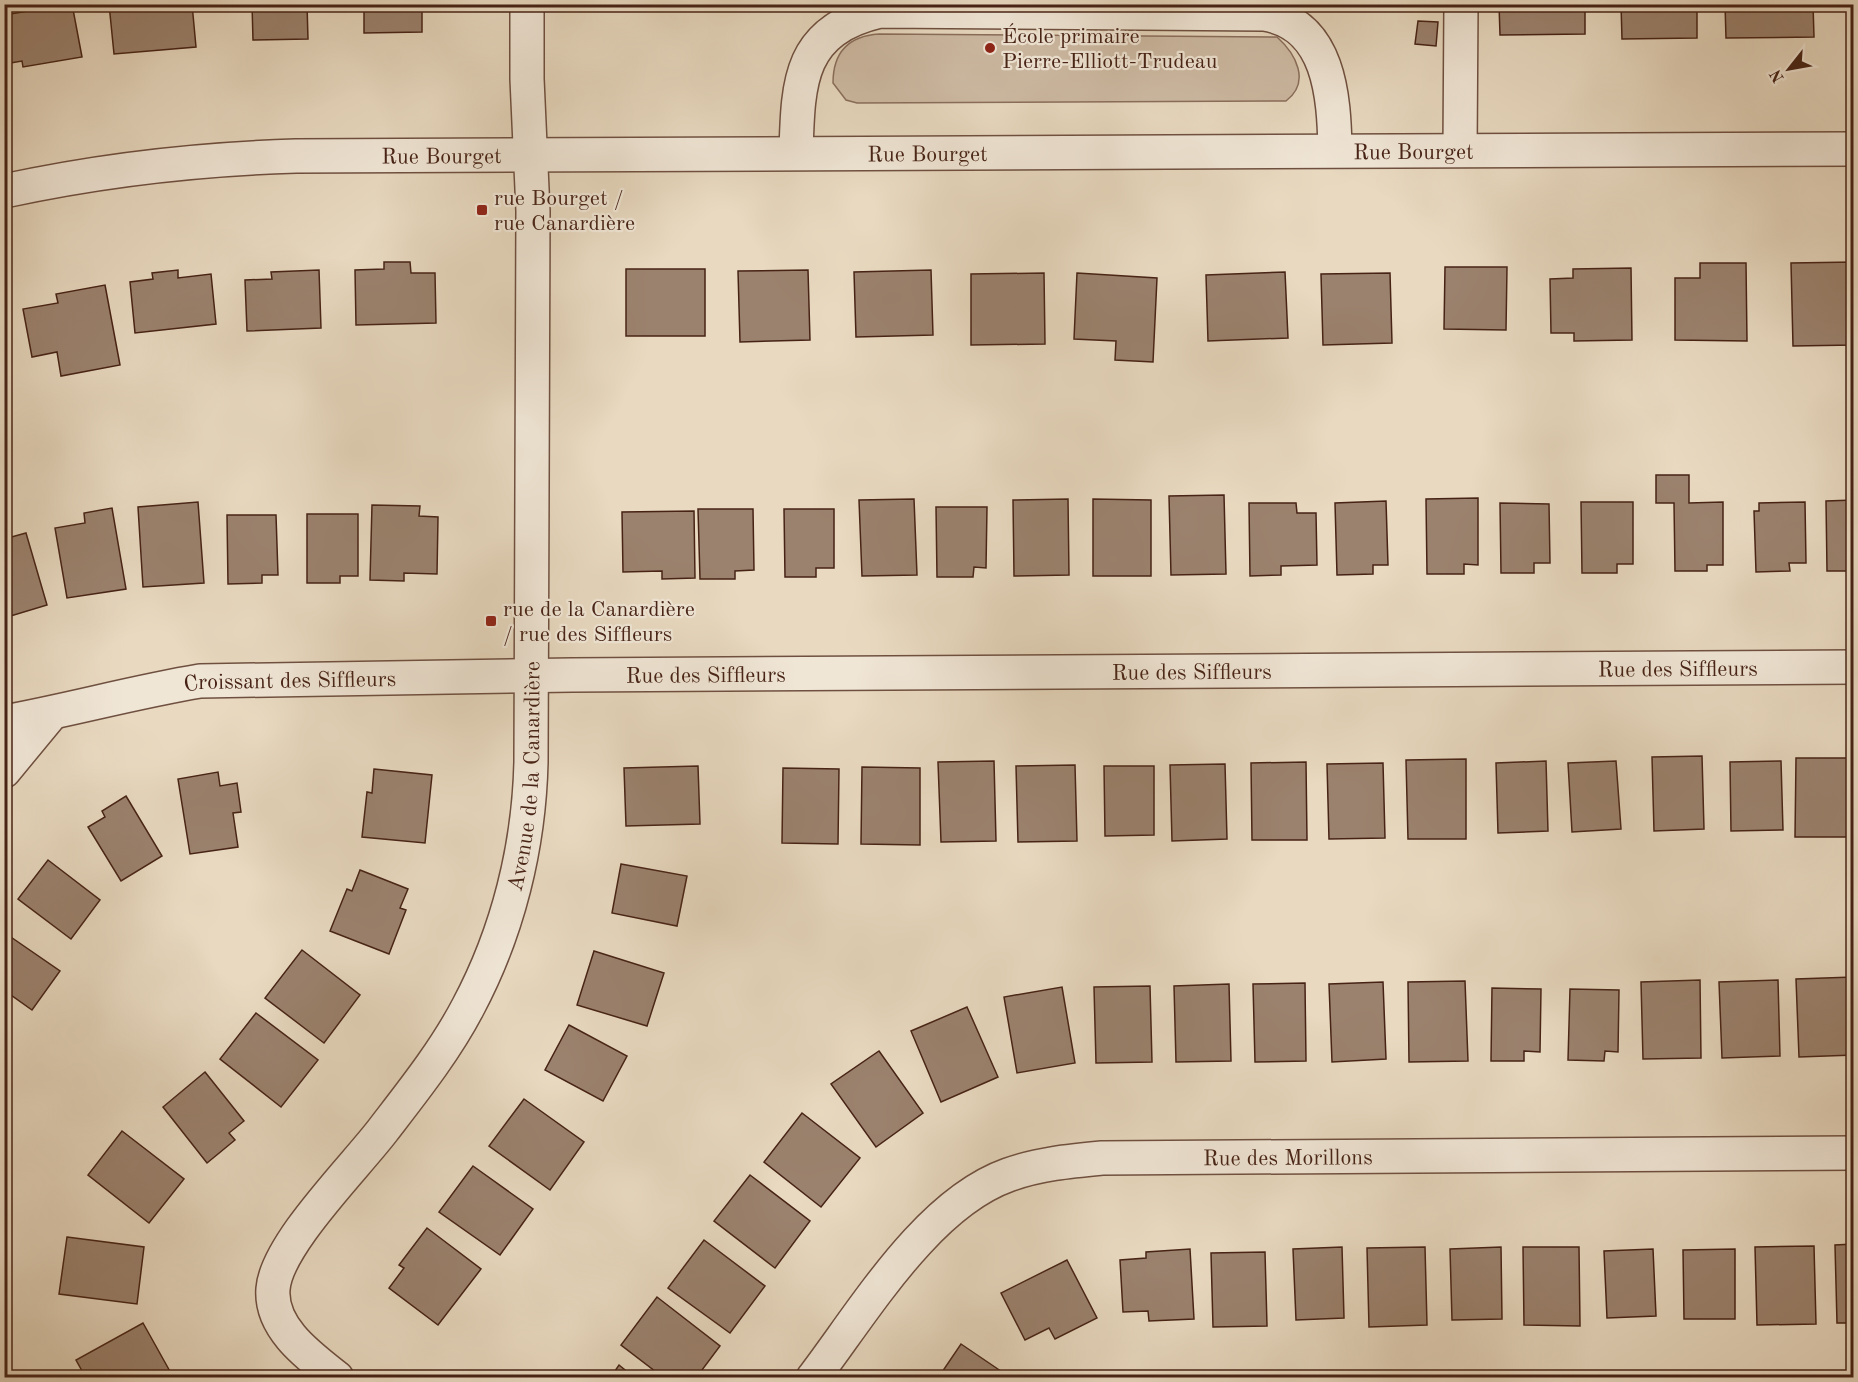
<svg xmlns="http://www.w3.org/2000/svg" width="1858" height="1382" font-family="'Old Standard TT',serif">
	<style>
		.green { fill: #cdbaa3; stroke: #8a6e5c; stroke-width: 1.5 }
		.building { fill: #9b826e; stroke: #472316; stroke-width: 1.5 }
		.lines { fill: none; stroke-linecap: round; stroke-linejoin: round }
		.minor-casing { stroke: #6f5040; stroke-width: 36 }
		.minor { stroke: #f0e6d6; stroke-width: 33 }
		.poi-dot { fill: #8f2418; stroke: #f0e6d6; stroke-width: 2 }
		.labels { text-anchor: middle; stroke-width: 4.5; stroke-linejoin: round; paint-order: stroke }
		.poi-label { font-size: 22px; fill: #472316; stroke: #f0e6d6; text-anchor: start }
		.street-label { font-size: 22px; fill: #472316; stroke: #f0e6d6 }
	</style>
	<rect width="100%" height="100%" fill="#e8d9c0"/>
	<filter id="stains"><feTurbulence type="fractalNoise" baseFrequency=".00333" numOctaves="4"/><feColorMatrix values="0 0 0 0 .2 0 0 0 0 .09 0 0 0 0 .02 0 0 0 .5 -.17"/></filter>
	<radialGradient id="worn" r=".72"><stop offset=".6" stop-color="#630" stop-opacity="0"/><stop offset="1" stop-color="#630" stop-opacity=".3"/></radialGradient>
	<path class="green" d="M 879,34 L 1277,37 C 1296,54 1311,82 1286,101 L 857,103 L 846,100 L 833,83 C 833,52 849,36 879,34 Z"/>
	<g class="building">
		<polygon points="72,4 82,57 23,67 22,61 4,64 4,15"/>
		<polygon points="109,4 192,4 196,47 114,54"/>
		<polygon points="252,4 307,4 308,39 253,40"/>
		<polygon points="364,4 422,4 422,32 364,33"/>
		<polygon points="1499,4 1585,4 1585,34 1500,35"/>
		<polygon points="1621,4 1697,4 1697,38 1622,39"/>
		<polygon points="1725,4 1813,4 1814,37 1726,38"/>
		<polygon points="1850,4 1854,4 1854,42 1849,41"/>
		<polygon points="1418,21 1438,22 1436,46 1415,44"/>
		<polygon points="384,262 410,262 411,273 435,273 436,323 356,325 355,270 384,269"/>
		<polygon points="1854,262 1854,345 1793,346 1791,263"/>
		<polygon points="1700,263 1746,263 1747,341 1675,340 1675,278 1700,278"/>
		<polygon points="1445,267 1507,267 1506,330 1444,329"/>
		<polygon points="1631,268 1632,340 1574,341 1574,333 1551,333 1550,279 1573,278 1573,269"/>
		<rect x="626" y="269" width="79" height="67"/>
		<polygon points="178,270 178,278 211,274 216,324 135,333 130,282 153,279 152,273"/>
		<polygon points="319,270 321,328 247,331 245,280 272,279 271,272"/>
		<polygon points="808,270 810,340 740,342 738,271"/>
		<polygon points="931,270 933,335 856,337 854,272"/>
		<polygon points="1285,272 1288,338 1208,341 1206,275"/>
		<polygon points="1044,273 1045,344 971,345 971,274"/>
		<polygon points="1077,273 1157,278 1153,362 1115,360 1116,341 1074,339"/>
		<polygon points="1390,273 1392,343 1323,345 1321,274"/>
		<polygon points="105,285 120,365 61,376 57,352 32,357 23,309 58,303 56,294"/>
		<polygon points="1656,475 1689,475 1689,503 1723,502 1723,565 1707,565 1707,571 1675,571 1674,503 1656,503"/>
		<polygon points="1224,495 1226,574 1171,575 1169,496"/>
		<polygon points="1478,498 1478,565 1464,564 1464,574 1427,574 1426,499"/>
		<polygon points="914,499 917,575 862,576 859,500"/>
		<polygon points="1068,499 1069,575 1014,576 1013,500"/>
		<polygon points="1093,499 1151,500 1151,576 1093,576"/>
		<polygon points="1854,500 1854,571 1827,571 1826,501"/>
		<polygon points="1386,501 1388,565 1373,565 1373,574 1337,575 1335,503"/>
		<polygon points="198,502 204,583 143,587 138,507"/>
		<polygon points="1581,502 1633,502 1633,564 1617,564 1617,573 1582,573"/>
		<polygon points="1805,502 1806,563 1789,563 1790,571 1756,572 1754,511 1759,511 1759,503"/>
		<polygon points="1249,503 1296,503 1297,513 1316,513 1317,565 1281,566 1281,575 1250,576"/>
		<polygon points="1500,503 1549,504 1550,563 1534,563 1534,573 1501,573"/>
		<polygon points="372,505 420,506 419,516 438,517 437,574 404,573 404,581 370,580"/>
		<polygon points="936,507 987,507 986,568 974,567 973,577 937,577"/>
		<polygon points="112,508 126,589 67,598 55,528 85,523 84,513"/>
		<polygon points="698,509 753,509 754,570 735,571 735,579 700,579"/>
		<polygon points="784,509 834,509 834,568 816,568 816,577 785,577"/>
		<polygon points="694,511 695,578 662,579 662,571 623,572 622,512"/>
		<polygon points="307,514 358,514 358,576 340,576 340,583 307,583"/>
		<polygon points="227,515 276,515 278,575 262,575 262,583 228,584"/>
		<polygon points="26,533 47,605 4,618 4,539"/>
		<polygon points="1702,756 1704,829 1654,831 1652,757"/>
		<polygon points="1796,758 1850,758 1849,837 1795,837"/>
		<polygon points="1466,759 1466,839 1408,839 1406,760"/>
		<polygon points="994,761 996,841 941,842 938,762"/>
		<polygon points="1546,761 1548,831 1498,833 1496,763"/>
		<polygon points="1616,761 1621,829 1572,832 1568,763"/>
		<polygon points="1781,761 1783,830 1731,831 1730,762"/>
		<polygon points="1306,762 1307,840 1252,840 1251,763"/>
		<polygon points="1383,763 1385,838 1329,839 1327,764"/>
		<polygon points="1225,764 1227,839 1172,841 1170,765"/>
		<polygon points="1075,765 1077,841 1018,842 1016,766"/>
		<polygon points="698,766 700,824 626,826 624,768"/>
		<polygon points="1104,766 1154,766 1154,835 1105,836"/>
		<polygon points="862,767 920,768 920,845 861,844"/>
		<polygon points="783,768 839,769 838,844 782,843"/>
		<polygon points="374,769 432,775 425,843 362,837 367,792 372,793"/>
		<polygon points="218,772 220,786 237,783 241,812 233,813 238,847 190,854 178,779"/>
		<polygon points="126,796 162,856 121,881 88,827 105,817 102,811"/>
		<polygon points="48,860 100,900 71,939 18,899"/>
		<polygon points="621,864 687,876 677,926 612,913"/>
		<polygon points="360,870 408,889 400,908 406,910 389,954 330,931 347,889 352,891"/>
		<polygon points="5,933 60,971 32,1010 4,990"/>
		<polygon points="302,950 360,995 324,1043 265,998"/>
		<polygon points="594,951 664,973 647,1026 577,1005"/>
		<polygon points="1853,977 1854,1055 1799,1057 1796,979"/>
		<polygon points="1700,980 1701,1058 1643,1059 1641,982"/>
		<polygon points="1778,980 1780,1056 1722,1058 1719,982"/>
		<polygon points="1465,981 1468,1061 1409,1062 1408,982"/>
		<polygon points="1383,982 1386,1059 1332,1062 1329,984"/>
		<polygon points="1305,983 1306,1061 1255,1062 1253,984"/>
		<polygon points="1229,984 1231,1061 1176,1062 1174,986"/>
		<polygon points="1150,986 1152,1062 1096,1063 1094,987"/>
		<polygon points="1062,987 1075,1063 1017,1073 1004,997"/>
		<polygon points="1492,988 1541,989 1540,1052 1524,1051 1524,1061 1491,1061"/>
		<polygon points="1570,989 1619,990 1618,1052 1605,1051 1604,1061 1568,1060"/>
		<polygon points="967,1007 998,1077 941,1102 911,1031"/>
		<polygon points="256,1013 318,1060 281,1107 220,1059"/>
		<polygon points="569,1025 627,1056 603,1101 545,1070"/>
		<polygon points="879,1051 923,1113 876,1147 831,1084"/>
		<polygon points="205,1072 244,1121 229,1133 235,1140 207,1163 163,1107"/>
		<polygon points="524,1099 584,1142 550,1190 489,1146"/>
		<polygon points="802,1113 860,1158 821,1207 764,1162"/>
		<polygon points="122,1131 184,1179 149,1223 88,1175"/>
		<polygon points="473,1166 533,1209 500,1255 439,1212"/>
		<polygon points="750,1175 810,1221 775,1268 714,1221"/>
		<polygon points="427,1228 481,1269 438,1325 389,1288 404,1268 399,1265"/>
		<polygon points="67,1237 144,1247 137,1304 59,1294"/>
		<polygon points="704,1240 765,1286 730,1333 668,1288"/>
		<polygon points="1854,1244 1854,1323 1837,1323 1835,1245"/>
		<polygon points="1814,1246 1816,1324 1757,1325 1755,1247"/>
		<polygon points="1342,1247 1344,1318 1296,1320 1293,1249"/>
		<polygon points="1425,1247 1427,1325 1369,1327 1367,1248"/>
		<polygon points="1501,1247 1502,1319 1452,1320 1450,1249"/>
		<polygon points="1523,1247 1579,1247 1580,1326 1524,1325"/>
		<polygon points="1190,1249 1194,1319 1149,1321 1148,1311 1123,1312 1120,1260 1146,1258 1146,1252"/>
		<polygon points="1653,1249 1656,1316 1607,1318 1604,1251"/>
		<polygon points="1735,1249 1735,1319 1684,1319 1683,1250"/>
		<polygon points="1265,1252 1267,1326 1213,1327 1211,1253"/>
		<polygon points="1067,1260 1097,1318 1055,1339 1049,1328 1025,1340 1001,1293"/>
		<polygon points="657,1297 720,1346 696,1378 664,1378 621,1345"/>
		<polygon points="143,1323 172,1375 168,1378 86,1378 76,1360"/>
		<polygon points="961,1344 1011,1378 938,1378"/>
		<polygon points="619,1365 635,1378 610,1378"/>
	</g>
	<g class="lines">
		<defs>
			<g id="minor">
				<polyline points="1460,150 1461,4"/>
				<path d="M 796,152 C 798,81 799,30 880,11 L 1264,14 C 1330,24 1334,97 1335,150"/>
				<path id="s1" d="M 4,191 C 101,170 197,159 296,156 L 1854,149"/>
				<path id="s2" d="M 4,722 C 70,710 134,692 200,681 L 572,675 L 1854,667"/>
				<polyline points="4,771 51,714"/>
				<path id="s3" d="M 337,1378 C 309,1356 270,1328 273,1289 C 276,1245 355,1167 383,1130 C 413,1091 445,1051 468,1007 C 508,932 529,847 531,762 L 533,211 L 527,79 L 527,4"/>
				<path id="s4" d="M 813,1378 C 864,1311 927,1204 1008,1175 C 1038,1164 1070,1161 1102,1158 L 1854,1153"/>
			</g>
		</defs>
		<use href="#minor" class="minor-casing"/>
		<use href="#minor" class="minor"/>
	</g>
	<g class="poi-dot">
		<circle cx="990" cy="48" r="6"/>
		<rect x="476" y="204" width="12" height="12" rx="3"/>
		<rect x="485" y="615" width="12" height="12" rx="3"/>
	</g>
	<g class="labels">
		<g class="poi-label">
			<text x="1002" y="43">École primaire<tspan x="1002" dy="25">Pierre-Elliott-Trudeau</tspan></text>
			<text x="494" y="205">rue Bourget /<tspan x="494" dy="25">rue Canardière</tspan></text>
			<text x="503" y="616">rue de la Canardière<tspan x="503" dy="25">/ rue des Siffleurs</tspan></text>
		</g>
		<g class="street-label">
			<text dy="8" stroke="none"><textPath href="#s1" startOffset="1412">Rue Bourget</textPath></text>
			<text dy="8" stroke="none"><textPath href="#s1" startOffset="926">Rue Bourget</textPath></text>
			<text dy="8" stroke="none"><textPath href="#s1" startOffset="440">Rue Bourget</textPath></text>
			<text dy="8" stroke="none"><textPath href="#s2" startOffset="1678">Rue des Siffleurs</textPath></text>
			<text dy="8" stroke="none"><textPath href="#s2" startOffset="1192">Rue des Siffleurs</textPath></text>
			<text dy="8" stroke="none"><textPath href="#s2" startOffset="706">Rue des Siffleurs</textPath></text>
			<text dy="8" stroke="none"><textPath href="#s2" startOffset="290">Croissant des Siffleurs</textPath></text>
			<text dy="8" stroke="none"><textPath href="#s3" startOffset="700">Avenue de la Canardière</textPath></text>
			<text dy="8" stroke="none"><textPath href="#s4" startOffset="567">Rue des Morillons</textPath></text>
		</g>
	</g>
	<rect width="1858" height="1382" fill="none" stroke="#e8d9c0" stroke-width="24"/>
	<rect x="6" y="6" width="1846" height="1370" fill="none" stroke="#472316" stroke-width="3"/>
	<rect x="12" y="12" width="1834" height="1358" fill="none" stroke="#472316" stroke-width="1.5"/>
	<g transform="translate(1789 69) rotate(239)" stroke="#f0e6d6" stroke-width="4.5" paint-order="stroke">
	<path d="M0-4.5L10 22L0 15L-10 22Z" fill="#472316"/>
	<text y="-9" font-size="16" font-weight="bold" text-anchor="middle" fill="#472316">N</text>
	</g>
	<rect width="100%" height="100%" filter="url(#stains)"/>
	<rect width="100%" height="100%" fill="url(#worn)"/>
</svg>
